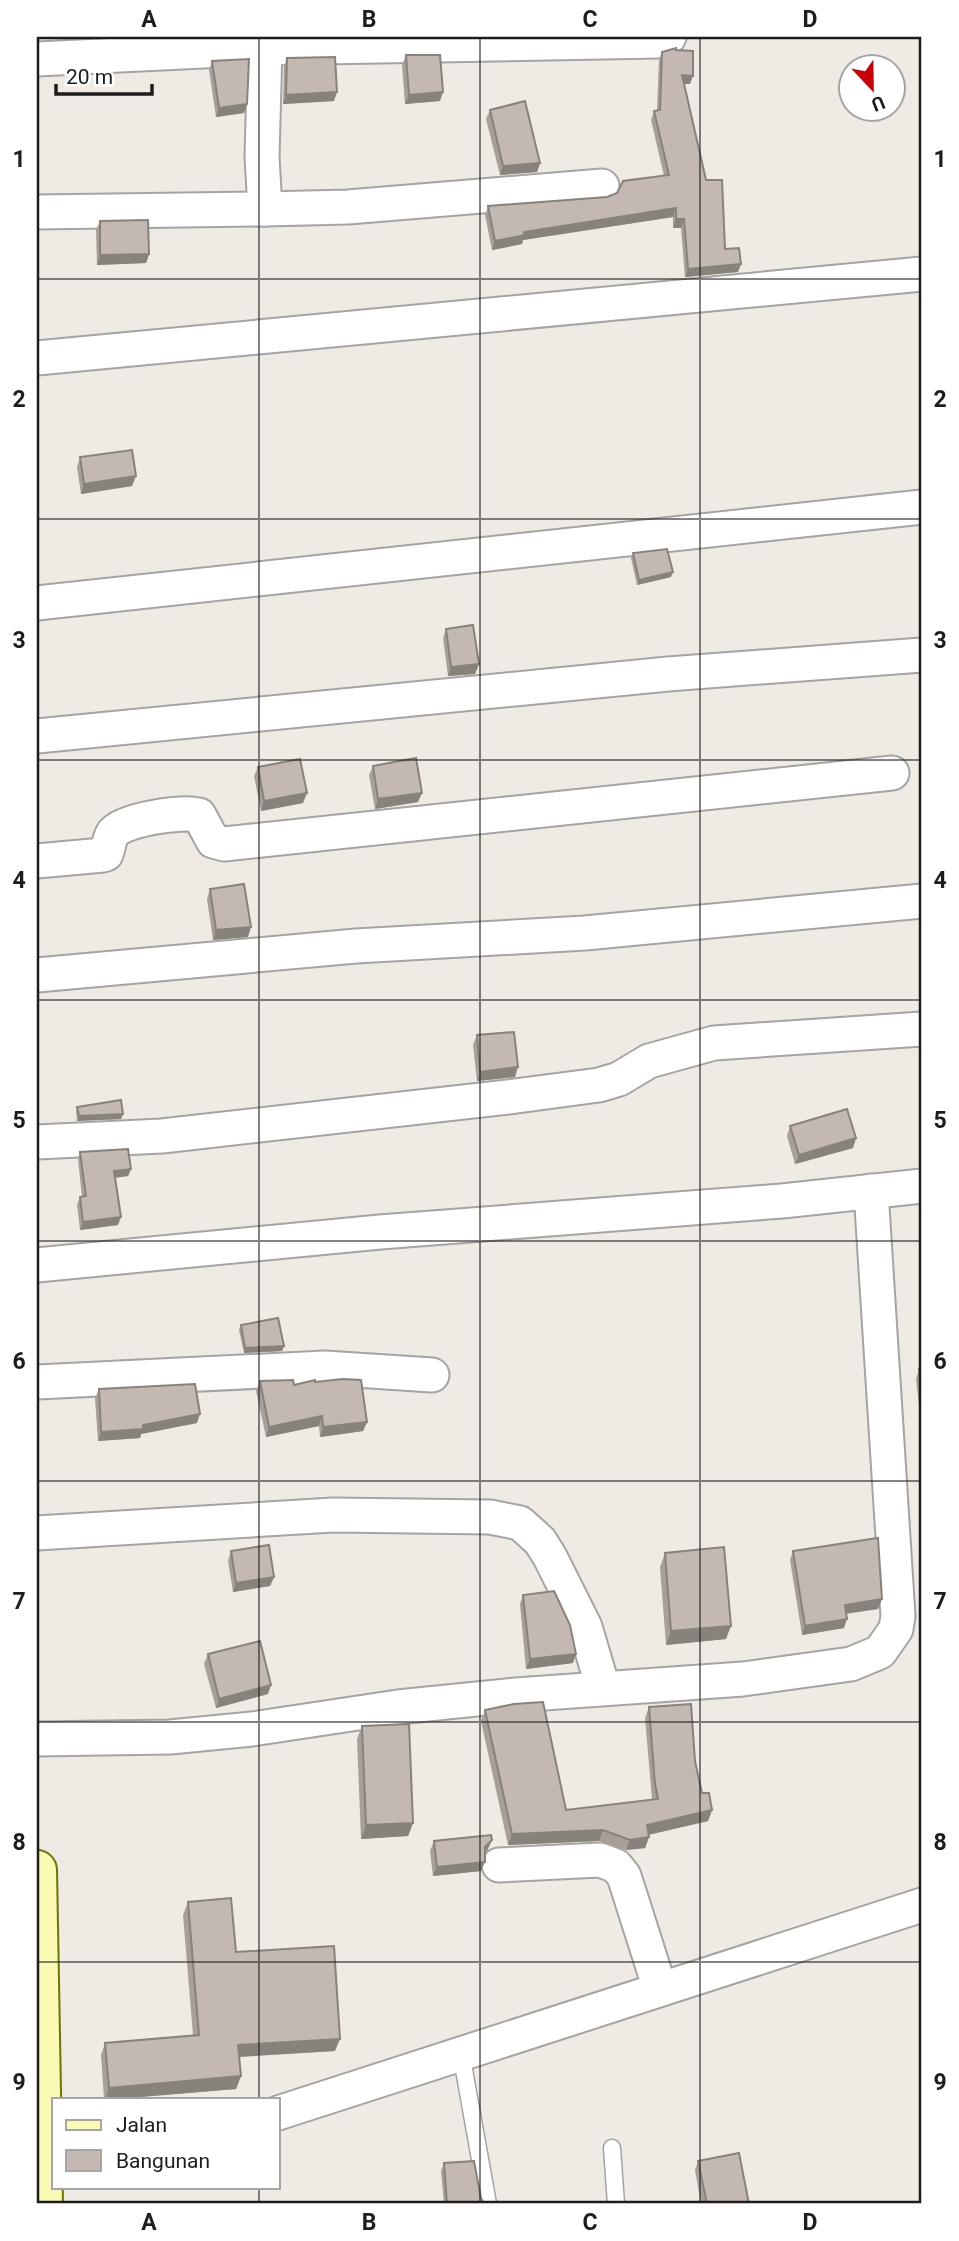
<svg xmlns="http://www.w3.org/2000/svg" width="959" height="2241" font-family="Roboto,sans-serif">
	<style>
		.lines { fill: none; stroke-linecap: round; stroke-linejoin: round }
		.lane-casing { stroke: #a4a4a4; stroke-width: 19 }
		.street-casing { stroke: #a4a4a4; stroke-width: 37 }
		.secondary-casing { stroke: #6e7503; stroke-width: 42 }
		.lane { stroke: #fff; stroke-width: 16 }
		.street { stroke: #fff; stroke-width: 33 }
		.secondary { stroke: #fafab5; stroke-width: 38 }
		.wall { fill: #a89f99 }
		.shaded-wall { fill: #88827d }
		.building { fill: #c3b9b2; stroke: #88827d; stroke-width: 2 }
		.grid { fill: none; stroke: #1d1d1d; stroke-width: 2; stroke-opacity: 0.55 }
		.neatline { fill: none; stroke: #1d1d1d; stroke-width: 2.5 }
		.grid-label { font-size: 23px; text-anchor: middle; font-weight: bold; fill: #1d1d1d }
	</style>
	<rect width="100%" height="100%" fill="#efeae3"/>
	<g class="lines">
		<defs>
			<g id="lane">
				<polyline points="461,2053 488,2204"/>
				<polyline points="612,2148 616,2204"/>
			</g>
			<g id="street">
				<polyline points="265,48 262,157 265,209 348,207 602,186"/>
				<polyline points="37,59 265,48 658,41 669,37"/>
				<polyline points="37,212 265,209"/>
				<polyline points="37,358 922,274"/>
				<polyline points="37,603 922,507"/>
				<polyline points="37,736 668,674 922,655"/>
				<path d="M 37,861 L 103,855 L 106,854 C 109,847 109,839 113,833 C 125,819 182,811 199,815 L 213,841 L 224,844 L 892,773"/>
				<polyline points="37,975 356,946 585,933 922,901"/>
				<polyline points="37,1142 162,1136 508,1097 599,1085 619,1079 649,1061 714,1043 922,1029"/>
				<polyline points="37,1265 380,1232 782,1201 922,1186"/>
				<polyline points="37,1382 325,1368 432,1375"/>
				<polyline points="37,1533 333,1515 490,1517 520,1523 540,1541 550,1557 585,1627 603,1688"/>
				<polyline points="37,1739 170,1737 252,1729 398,1707 516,1695 743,1679 851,1664 880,1652 896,1629 898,1616 871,1191"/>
				<polyline points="499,1865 600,1860 616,1866 624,1876 660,1989"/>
				<polyline points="278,2113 922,1905"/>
			</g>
			<polyline id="secondary" points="37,1870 43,2204"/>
		</defs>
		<use href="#lane" class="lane-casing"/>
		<use href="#street" class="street-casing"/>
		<use href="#secondary" class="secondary-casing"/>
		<use href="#lane" class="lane"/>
		<use href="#street" class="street"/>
		<use href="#secondary" class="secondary"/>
	</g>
	<g class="wall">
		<polygon points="662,52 690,84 684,84 706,180 725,249 738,272 685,277 681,228 673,228 673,217 523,240 522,244 492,250 485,215 488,206 607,197 664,176 651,120 654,111 657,110 659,60"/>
		<polygon points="406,55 440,101 405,104 402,65"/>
		<polygon points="287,58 334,101 283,104 284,67"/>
		<polygon points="212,61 247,104 244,113 216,117 209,70"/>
		<polygon points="490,110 540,163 537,172 500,175 486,119"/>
		<polygon points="100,221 149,254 146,263 97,265 96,230"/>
		<polygon points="80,457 132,486 81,494 77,467"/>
		<polygon points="633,553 671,577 637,585 631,558"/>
		<polygon points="446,629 479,664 475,674 448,676 443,638"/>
		<polygon points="373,766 418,802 375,809 369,775"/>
		<polygon points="258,767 303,803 261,811 254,776"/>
		<polygon points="210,889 248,937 213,940 207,899"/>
		<polygon points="477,1035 515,1077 477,1081 473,1045"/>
		<polygon points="77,1107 123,1114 121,1119 77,1121 76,1112"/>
		<polygon points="790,1126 856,1138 853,1148 795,1164 787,1136"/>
		<polygon points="80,1152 131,1169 128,1176 115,1178 118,1225 80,1230 77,1205 80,1197 82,1197 78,1159"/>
		<polygon points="241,1325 284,1346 282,1351 244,1353 239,1330"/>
		<polygon points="919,1369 922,1369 922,1432 916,1379"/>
		<polygon points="260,1381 294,1385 315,1382 367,1422 363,1431 320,1437 319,1426 266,1437 256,1391"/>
		<polygon points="99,1389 197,1423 141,1434 140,1438 98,1441 95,1398"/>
		<polygon points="231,1551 274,1577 270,1586 233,1592 228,1561"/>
		<polygon points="793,1551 882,1599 878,1609 846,1614 844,1628 802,1635 790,1560"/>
		<polygon points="665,1553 726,1639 666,1645 660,1567"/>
		<polygon points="523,1595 573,1663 526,1669 520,1604"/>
		<polygon points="208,1654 268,1694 216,1708 204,1664"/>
		<polygon points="649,1707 695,1761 702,1793 712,1810 708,1821 648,1835 649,1837 645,1848 626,1850 599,1841 508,1845 481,1721 485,1710 566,1810 652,1799 645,1718"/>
		<polygon points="362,1726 413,1823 408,1836 361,1839 357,1739"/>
		<polygon points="434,1841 488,1849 485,1853 481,1871 433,1876 430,1851"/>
		<polygon points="188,1902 335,2051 239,2057 241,2076 236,2089 116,2099 104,2099 101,2055 105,2043 193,2035 183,1915"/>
		<polygon points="698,2161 749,2204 701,2204 695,2170"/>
		<polygon points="444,2163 481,2198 484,2204 444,2204 441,2171"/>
	</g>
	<g class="shaded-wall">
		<polygon points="682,75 693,76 690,84 679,84"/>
		<polygon points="337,92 334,101 283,104 286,95"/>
		<polygon points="443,92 440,101 405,104 409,95"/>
		<polygon points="247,104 244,113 216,117 219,108"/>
		<polygon points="540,163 537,172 500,175 503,166"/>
		<polygon points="676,208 673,217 523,240 522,244 492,250 495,241 524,232"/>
		<polygon points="676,219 684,219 681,228 673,228"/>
		<polygon points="149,254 146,263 97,265 100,255"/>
		<polygon points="741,264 738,272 685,277 688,269"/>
		<polygon points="136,476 132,486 81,494 84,484"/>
		<polygon points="673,572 671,577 637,585 639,580"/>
		<polygon points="479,664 475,674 448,676 451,667"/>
		<polygon points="307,793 303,803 261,811 264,801"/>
		<polygon points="422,793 418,802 375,809 378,799"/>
		<polygon points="251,927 248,937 213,940 216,930"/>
		<polygon points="518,1067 515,1077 477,1081 480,1072"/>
		<polygon points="123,1114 121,1119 77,1121 79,1116"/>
		<polygon points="856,1138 853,1148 795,1164 799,1155"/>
		<polygon points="131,1169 128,1176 111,1178 114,1171"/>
		<polygon points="121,1217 118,1225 80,1230 83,1222"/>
		<polygon points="284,1346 282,1351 244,1353 245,1348"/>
		<polygon points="200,1414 197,1423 141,1434 140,1438 98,1441 101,1432"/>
		<polygon points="322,1416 319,1426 266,1437 269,1427"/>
		<polygon points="367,1422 363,1431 320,1437 323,1427"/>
		<polygon points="274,1577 270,1586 233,1592 236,1583"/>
		<polygon points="882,1599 878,1609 841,1614 845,1605"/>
		<polygon points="847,1619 844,1628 802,1635 805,1626"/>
		<polygon points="731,1626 726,1639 666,1645 671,1631"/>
		<polygon points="576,1654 573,1663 526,1669 530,1659"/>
		<polygon points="271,1685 268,1694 216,1708 219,1699"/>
		<polygon points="712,1810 708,1821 643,1836 647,1825"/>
		<polygon points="413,1823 408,1836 361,1839 366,1825"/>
		<polygon points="603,1830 599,1841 508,1845 512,1834"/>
		<polygon points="649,1837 645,1848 626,1850 630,1840"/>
		<polygon points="492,1840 488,1849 482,1857 485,1847"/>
		<polygon points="485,1862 481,1871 433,1876 437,1867"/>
		<polygon points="340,2039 335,2051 234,2057 238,2045"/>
		<polygon points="241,2076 236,2089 116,2099 105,2099 109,2088"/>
	</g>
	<g class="building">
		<polygon points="676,48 676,50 693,51 693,76 682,75 706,180 722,180 725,249 739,248 741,264 688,269 684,219 676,219 676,208 524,232 525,235 495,241 488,206 607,197 617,193 623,181 669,175 654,111 660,110 662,52"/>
		<polygon points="406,55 440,55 443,92 409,95"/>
		<polygon points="335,57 337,92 286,95 287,58"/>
		<polygon points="249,59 247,104 219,108 212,61"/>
		<polygon points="525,101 540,163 503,166 490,110"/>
		<polygon points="148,220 149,254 100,255 100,221"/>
		<polygon points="132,450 136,476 84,484 80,457"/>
		<polygon points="667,549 673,572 639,580 633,553"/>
		<polygon points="473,625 479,664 451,667 446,629"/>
		<polygon points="416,758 422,793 378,799 373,766"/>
		<polygon points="300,759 307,793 264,801 258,767"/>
		<polygon points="244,884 251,927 216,930 210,889"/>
		<polygon points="514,1032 518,1067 480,1072 477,1035"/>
		<polygon points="121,1100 123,1114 79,1116 77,1107"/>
		<polygon points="847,1109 856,1138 799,1155 790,1126"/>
		<polygon points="128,1149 131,1169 114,1171 121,1217 83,1222 80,1197 86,1196 80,1152"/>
		<polygon points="278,1318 284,1346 245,1348 241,1325"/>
		<polygon points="919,1369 922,1369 922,1395"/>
		<polygon points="343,1379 361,1380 367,1422 323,1427 322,1416 269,1427 260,1381 293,1380 294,1385 315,1380 315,1382"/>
		<polygon points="195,1384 200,1414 143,1425 143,1429 101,1432 99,1389"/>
		<polygon points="878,1538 882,1599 845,1605 847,1619 805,1626 793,1551"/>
		<polygon points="269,1545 274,1577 236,1583 231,1551"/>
		<polygon points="724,1547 731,1626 671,1631 665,1553"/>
		<polygon points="554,1591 570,1625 576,1654 530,1659 523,1595"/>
		<polygon points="260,1641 271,1685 219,1699 208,1654"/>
		<polygon points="543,1702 566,1810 658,1799 655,1784 649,1707 691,1704 695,1761 702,1793 709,1793 712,1810 647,1825 649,1837 630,1840 603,1830 512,1834 485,1710 514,1704"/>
		<polygon points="409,1724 413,1823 366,1825 362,1726"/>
		<polygon points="491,1835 492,1840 485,1847 485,1862 437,1867 434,1841"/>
		<polygon points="231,1898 236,1952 334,1946 340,2039 238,2045 241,2076 109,2088 105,2043 199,2035 188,1902"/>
		<polygon points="739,2153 749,2204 707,2204 698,2161"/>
		<polygon points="474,2161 481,2198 484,2204 447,2204 444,2163"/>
	</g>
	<path class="grid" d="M 259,37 L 259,2099M 480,37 L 480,2204M 700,37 L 700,2204M 37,279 L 922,279M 37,519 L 922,519M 37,760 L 922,760M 37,1000 L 922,1000M 37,1241 L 922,1241M 37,1481 L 922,1481M 37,1722 L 922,1722M 37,1962 L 922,1962M 259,2187 L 259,2204"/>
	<rect width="959" height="2241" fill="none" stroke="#ffffff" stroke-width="77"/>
	<rect x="52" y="2098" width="228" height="91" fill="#ffffff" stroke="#a5a5a5" stroke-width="2"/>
	<rect x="66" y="2120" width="35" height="10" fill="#fafab5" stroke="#a5a5a5" stroke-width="2"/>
	<text x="116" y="2132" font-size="21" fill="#1d1d1d">Jalan</text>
	<rect x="66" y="2150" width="35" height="21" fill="#c3b9b2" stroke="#a5a5a5" stroke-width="2"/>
	<text x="116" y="2168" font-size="21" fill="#1d1d1d">Bangunan</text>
	<g transform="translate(872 88) rotate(158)"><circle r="33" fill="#ffffff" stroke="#a5a5a5" stroke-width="2"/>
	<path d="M0-5L12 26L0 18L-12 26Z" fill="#ca0009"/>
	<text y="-10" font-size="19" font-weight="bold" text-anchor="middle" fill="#1d1d1d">U</text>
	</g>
	<path d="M56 84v10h96v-10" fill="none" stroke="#1d1d1d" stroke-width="3.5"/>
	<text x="66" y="84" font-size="21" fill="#1d1d1d" stroke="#ffffff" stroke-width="5" paint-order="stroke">20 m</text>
	<rect x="38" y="38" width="882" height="2164" class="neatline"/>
	<g class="grid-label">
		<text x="149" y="27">A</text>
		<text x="369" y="27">B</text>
		<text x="590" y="27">C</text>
		<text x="810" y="27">D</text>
		<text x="19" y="167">1</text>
		<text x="940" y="167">1</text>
		<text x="19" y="407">2</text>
		<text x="940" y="407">2</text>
		<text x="19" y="648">3</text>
		<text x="940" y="648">3</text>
		<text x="19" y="888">4</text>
		<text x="940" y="888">4</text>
		<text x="19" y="1128">5</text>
		<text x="940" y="1128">5</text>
		<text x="19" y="1369">6</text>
		<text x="940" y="1369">6</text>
		<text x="19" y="1609">7</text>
		<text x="940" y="1609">7</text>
		<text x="19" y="1850">8</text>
		<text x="940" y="1850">8</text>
		<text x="19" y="2090">9</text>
		<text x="940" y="2090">9</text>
		<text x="149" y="2230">A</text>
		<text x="369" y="2230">B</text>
		<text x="590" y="2230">C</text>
		<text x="810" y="2230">D</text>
	</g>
</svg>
